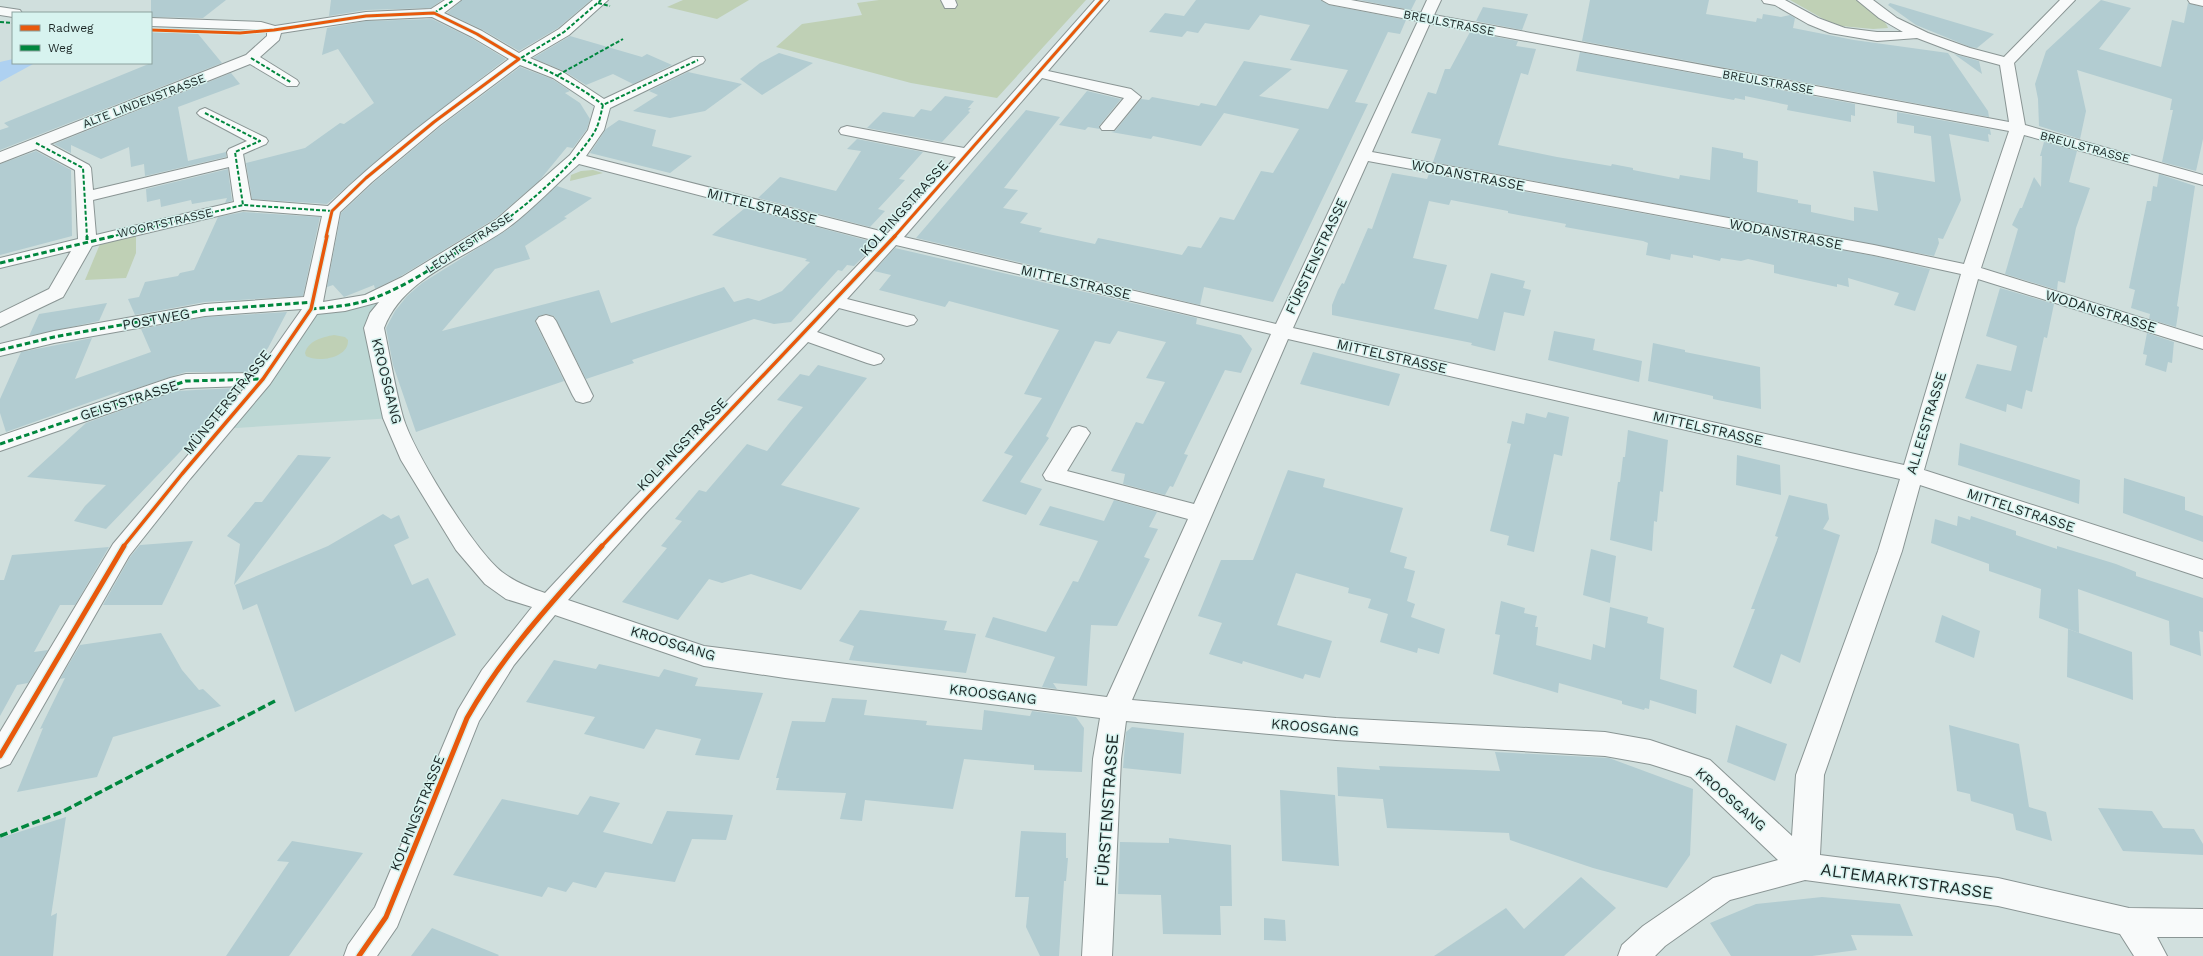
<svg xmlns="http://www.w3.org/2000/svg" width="2203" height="956" font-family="'Work Sans',sans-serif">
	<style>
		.built { fill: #bcd7d4 }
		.green { fill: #bfd0b5 }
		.water { fill: #aed1f1 }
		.building { fill: #b2ccd1 }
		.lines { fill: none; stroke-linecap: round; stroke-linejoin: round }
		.minor-casing { stroke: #8a9594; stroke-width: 2 }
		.minor { fill: #f8fafa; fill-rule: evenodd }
		.quiet-far2 { stroke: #00873e; stroke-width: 2; stroke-dasharray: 4 2; stroke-linecap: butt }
		.quiet-far1 { stroke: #00873e; stroke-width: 3; stroke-dasharray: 5.5 3; stroke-linecap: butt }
		.quiet { stroke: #00873e; stroke-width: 3.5; stroke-dasharray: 8 3.5; stroke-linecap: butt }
		.cycleway-far2-casing { stroke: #d7f3ef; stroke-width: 4.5 }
		.cycleway-far1-casing { stroke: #d7f3ef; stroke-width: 6 }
		.cycleway-casing { stroke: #d7f3ef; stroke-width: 8 }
		.cycleway-far2 { stroke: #e8590c; stroke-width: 3 }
		.cycleway-far1 { stroke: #e8590c; stroke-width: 3.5 }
		.cycleway { stroke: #e8590c; stroke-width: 5 }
		.labels { text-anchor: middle; stroke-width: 3; stroke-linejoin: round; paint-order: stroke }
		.far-street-label { font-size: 12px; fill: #1a2524; stroke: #d7f3ef }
		.street-label { font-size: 14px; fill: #1a2524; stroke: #d7f3ef }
		.near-street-label { font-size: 17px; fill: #1a2524; stroke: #d7f3ef }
	</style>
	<rect width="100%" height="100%" fill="#d0dfdd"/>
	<polygon class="built" points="409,281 380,313 393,418 220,429 311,309 345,305"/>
	<g class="green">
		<polygon points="683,0 749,0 717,19 667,7"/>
		<polygon points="879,0 1086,0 997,98 911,83 776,47 802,24 862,15 857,3"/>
		<path d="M 1790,0 C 1811,0 1835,0 1856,0 C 1864,1 1886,20 1888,28 L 1873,29 L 1841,26 L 1827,21 Z"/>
		<polygon points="593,170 603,173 570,181 571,175 581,171"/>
		<polygon points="136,235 136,253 126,278 85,280 100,244"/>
		<path d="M 334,335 L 345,337 L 348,340 C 349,358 318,363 306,356 L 305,353 C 308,341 322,337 334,335 Z"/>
	</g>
	<polygon class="water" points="13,59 13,63 35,63 0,82 0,62"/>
	<g class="building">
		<polygon points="151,0 226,0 203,18 151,17"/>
		<polygon points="331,0 442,0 431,8 366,10 329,16"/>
		<polygon points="462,0 591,0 558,28 519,51 483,30 447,13"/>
		<polygon points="1196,0 1321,0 1329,5 1406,20 1400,34 1388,32 1355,102 1368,104 1273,302 1204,287 1200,305 916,238 1026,110 1060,117 1004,188 1018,190 1003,208 1028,213 1020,223 1042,228 1039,232 1095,244 1098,238 1182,255 1188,246 1201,248 1220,217 1234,220 1261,171 1273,173 1299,129 1224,113 1201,146 1153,136 1151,139 1111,132 1115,131 1141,99 1149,100 1152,97 1199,106 1201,103 1216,106 1244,61 1292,69 1259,96 1328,109 1348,70 1290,60 1310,25 1260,15 1249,30 1205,23 1198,33 1187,31 1182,37 1149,32 1165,13 1184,16"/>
		<polygon points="1359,0 1416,0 1411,10"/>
		<polygon points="1590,0 1709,0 1706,14 1756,22 1757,18 1762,19 1763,14 1781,17 1790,15 1795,18 1793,28 1854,40 1948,53 1988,111 1989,117 1582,41"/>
		<polygon points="2101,0 2131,8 2099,49 2161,67 2172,20 2184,23 2188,3 2203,7 2203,139 2196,171 2162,162 2173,110 2170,110 2172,99 2077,70 2086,111 2080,139 2039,126 2038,99 2035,84 2046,51"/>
		<polygon points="1890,3 1994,34 1977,48 1970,47 1916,25 1888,5"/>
		<polygon points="1483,7 1528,14 1522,30 1476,21"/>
		<polygon points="432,19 471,38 506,59 392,147 327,204 252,199 246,163 305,148 340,123 344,124 374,103 338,49 322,55 327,28 366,21"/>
		<polygon points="151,28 194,29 222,63 0,150 0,130 9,127 4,123 151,63"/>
		<polygon points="1470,32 1518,41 1516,46 1536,49 1528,75 1521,73 1498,145 1557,157 1611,166 1612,164 1633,168 1633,170 1679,179 1680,175 1710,180 1712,147 1743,153 1743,158 1758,161 1757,192 1798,200 1798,203 1811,205 1811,212 1854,221 1854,207 1878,211 1873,171 1935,182 1931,136 1914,133 1914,126 1897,123 1897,112 1990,129 1991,135 1988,134 1989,142 1949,134 1961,200 1943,239 1938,238 1939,243 1934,256 1433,162 1441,139 1411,133 1428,92 1436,94 1445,69 1450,69"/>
		<polygon points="570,36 642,57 647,54 672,65 633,84 613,74 586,85 564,71 533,58"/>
		<polygon points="1580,52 1855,104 1855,116 1851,115 1851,122 1787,110 1788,105 1745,96 1745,100 1735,98 1734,100 1576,71"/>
		<polygon points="779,53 813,63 762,95 740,79 760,63"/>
		<polygon points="1954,54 1979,61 1982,74"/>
		<polygon points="520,67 552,79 570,91 565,93 580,103 590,119 587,129 573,148 567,147 539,181 496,218 401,276 375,289 374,285 344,297 333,285 327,287 341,213 373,183 441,126"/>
		<polygon points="688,72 742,84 705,111 670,118 633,111 658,95 649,91"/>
		<polygon points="231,73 240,84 178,107 188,161 226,152 226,157 145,176 144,164 131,167 129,147 101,159 71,145 71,153 54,144"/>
		<polygon points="1087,91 1121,99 1099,126 1100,129 1088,127 1085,130 1059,125"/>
		<polygon points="945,96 974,101 968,108 971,108 968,111 970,112 942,142 867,128 883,112 914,117 921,109 931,111"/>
		<polygon points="619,120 656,130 652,146 692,156 670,173 590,153 606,129"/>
		<polygon points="857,139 923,152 899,179 905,180 878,209 885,211 870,227 758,198 780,177 836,191 861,151 847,149"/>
		<polygon points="2044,142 2077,151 2069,182 2090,188 2076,228 2065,283 2058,281 2057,290 2005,274 2018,229 2012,225 2020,208 2022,208 2034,177 2041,187 2042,156 2040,156"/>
		<polygon points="36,151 71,170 72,236 0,255 0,164"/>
		<polygon points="228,169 232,201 225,203 227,198 192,204 191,200 161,207 160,199 147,202 146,189"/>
		<polygon points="1392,173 1427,179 1429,174 1874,256 1930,269 1915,311 1894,305 1899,293 1848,278 1849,287 1837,284 1837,287 1774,273 1774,265 1748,259 1741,261 1721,258 1720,261 1693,255 1693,258 1671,254 1670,260 1646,255 1648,243 1643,241 1565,227 1566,224 1508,213 1508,211 1451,200 1449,205 1429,201 1413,258 1447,265 1434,309 1478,319 1491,273 1525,281 1523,288 1531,290 1524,316 1504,312 1495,351 1471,345 1472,343 1332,315 1332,305 1338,290 1342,283 1344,284 1368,228 1372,229"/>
		<polygon points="2159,174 2195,186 2177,306 2179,307 2176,327 2149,319 2150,314 2131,308 2135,290 2129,288 2147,201 2151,201 2153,186 2157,187"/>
		<polygon points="557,186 592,198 564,217 567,218 525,246 530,259 495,269 442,331 599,290 611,323 724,287 734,302 748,298 759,301 782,291 810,262 805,261 807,259 712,235 745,208 877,243 854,266 847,265 842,271 838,270 791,322 774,324 754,319 632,360 634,363 586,379 554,316 546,314 539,316 535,322 564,381 416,432 393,365 386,328 395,311 407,296 422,283 510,228"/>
		<polygon points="243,212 320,217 303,296 205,302 135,315 128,299 139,297 145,282 178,276 180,273 194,270 218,217"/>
		<polygon points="895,248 1197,318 1196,324 1241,335 1252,349 1241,373 1225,370 1184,454 1188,455 1173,487 1170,486 1165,495 1123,484 1125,474 1111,471 1136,422 1143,424 1165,382 1146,378 1166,342 1118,331 1110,344 1095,341 1046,436 1049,438 1020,482 1042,489 1026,515 982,501 1013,456 1004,453 1042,398 1024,394 1059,330 949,301 945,307 879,290 891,275 874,271"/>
		<polygon points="2000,288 2054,304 2047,338 2044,337 2032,392 2026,390 2022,409 2007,404 2006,412 1965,398 1977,364 2011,371 2017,346 1986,336"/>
		<polygon points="107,303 99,321 29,336 39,314"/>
		<polygon points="287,312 268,348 248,372 186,372 170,377 117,395 121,391 6,432 0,413 0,399 21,352 92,338 75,379 151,352 141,329 205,317"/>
		<polygon points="1554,331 1595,339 1593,350 1642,361 1639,382 1548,360"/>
		<polygon points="2147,333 2174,342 2172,363 2168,362 2166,372 2145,365 2147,355 2143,354"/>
		<polygon points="1653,343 1685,350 1685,352 1760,367 1761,409 1713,399 1713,396 1648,381"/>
		<polygon points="1313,352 1400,374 1389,406 1300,384"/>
		<polygon points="818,365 867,378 781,485 860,508 801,590 751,574 722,583 709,579 678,620 622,602 667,548 661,546 682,521 675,519 699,490 706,492 747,444 767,451 791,421 803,407 777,400 800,374 809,376"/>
		<polygon points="235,388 199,429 201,430 106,529 74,521 85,506 106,485 27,477 86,423 176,391"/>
		<polygon points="1548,412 1569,417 1562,456 1554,454 1534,552 1507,545 1509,536 1490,531 1511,444 1507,443 1512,421 1524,424 1526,413 1546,418"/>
		<polygon points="1628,430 1668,440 1663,492 1660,491 1657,522 1654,521 1652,551 1610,540 1618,482 1620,482 1623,457 1625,457"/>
		<polygon points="1960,443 2080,480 2079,504 1958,465"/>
		<polygon points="298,455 331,457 234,585 240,544 227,536 255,502 262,502"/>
		<polygon points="1737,455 1780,465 1781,495 1736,485"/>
		<polygon points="1288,470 1325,479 1323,487 1403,508 1390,552 1407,557 1404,568 1415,571 1407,601 1415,604 1411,617 1445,629 1439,654 1418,648 1417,653 1380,642 1388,614 1368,608 1371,599 1348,593 1349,588 1296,573 1277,625 1332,641 1320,678 1305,674 1303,679 1243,661 1242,664 1209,654 1222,623 1198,616 1221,560 1253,560"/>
		<polygon points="2124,478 2185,497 2185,510 2203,516 2203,542 2123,513"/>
		<polygon points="1789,495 1827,504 1829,519 1823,529 1840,535 1800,663 1781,654 1771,684 1733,667 1755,609 1751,609 1778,537 1775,536"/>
		<polygon points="1114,500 1157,512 1149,527 1158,529 1144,557 1150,559 1117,626 1091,625 1087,686 1053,683 1057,689 1042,687 1055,657 985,637 993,617 1046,632 1073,581 1078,582 1098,541 1039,525 1050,506 1104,521"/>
		<polygon points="383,514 391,519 399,515 409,538 394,545 412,585 428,578 456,635 295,712 257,604 243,610 235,585 328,546"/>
		<polygon points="1958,516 1970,520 1971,516 2016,531 2016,535 2057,549 2057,546 2116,564 2136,572 2136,576 2203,598 2203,632 2199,631 2201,656 2170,645 2169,621 2078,589 2079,633 2039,618 2041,589 1989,571 1989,564 1931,543 1935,519 1957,526"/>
		<polygon points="193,541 162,605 103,605 130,557 140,545"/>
		<polygon points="109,547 75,605 60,605 34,652 48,650 28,683 17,685 0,716 0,580 4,580 12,555"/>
		<polygon points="1591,549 1616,556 1610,603 1583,595"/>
		<polygon points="1501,601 1525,608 1524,613 1537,616 1535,627 1538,627 1536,645 1591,660 1593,644 1605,648 1610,607 1648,617 1647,623 1664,628 1660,679 1697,690 1696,714 1650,700 1649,709 1645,708 1644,710 1622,704 1622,701 1559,683 1558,693 1493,674 1500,635 1495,634"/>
		<polygon points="860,610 947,621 944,630 976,634 966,673 849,660 854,646 839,641"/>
		<polygon points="1942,615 1980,631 1974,658 1935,642"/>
		<polygon points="2068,629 2132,652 2133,700 2067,677"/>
		<polygon points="161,633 182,670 199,690 203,689 221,706 113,737 97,777 17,792 43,728 40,729 65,678 60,679 80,645"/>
		<polygon points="554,660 596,669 599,664 659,677 664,669 698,678 695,686 763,693 739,760 695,755 701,739 656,729 644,749 584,734 595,717 526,702"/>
		<polygon points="832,698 867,700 864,715 927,721 926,725 982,730 984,710 1030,716 1032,711 1076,717 1084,728 1082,772 1034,770 1034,765 964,759 953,809 865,800 862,821 840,819 846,793 776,790 779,778 776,778 792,721 825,722"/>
		<polygon points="1736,725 1787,744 1775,781 1727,762"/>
		<polygon points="1949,725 2019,744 2029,807 2046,812 2052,841 2016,830 2013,814 1971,801 1970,794 1957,791"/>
		<polygon points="1132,727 1184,733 1181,774 1123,768 1126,732"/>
		<polygon points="1495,752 1609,758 1693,789 1690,855 1667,888 1593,868 1510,840 1509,833 1387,828 1383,799 1338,796 1337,767 1380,770 1379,766 1500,771"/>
		<polygon points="1280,790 1335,795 1339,866 1282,861"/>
		<polygon points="590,796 620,803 603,832 652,844 667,811 733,815 726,840 692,839 675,882 605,872 596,888 573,882 566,892 548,887 542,897 453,875 502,799 578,815"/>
		<polygon points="2098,808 2152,811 2163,828 2194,829 2203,844 2203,855 2123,851"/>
		<polygon points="66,817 51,916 57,913 53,956 0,956 0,838"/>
		<polygon points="1021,831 1066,833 1066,858 1068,858 1066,881 1064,881 1059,956 1040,956 1026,927 1029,897 1015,897"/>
		<polygon points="1169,838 1231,845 1232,906 1220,906 1221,935 1163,934 1161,895 1118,894 1120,842 1169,843"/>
		<polygon points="292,841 363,853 289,956 226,956 289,862 277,861"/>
		<polygon points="1581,877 1616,908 1564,956 1434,956 1506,908 1524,929"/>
		<polygon points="1822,897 1900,904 1913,936 1851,935 1857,950 1812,956 1731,956 1710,923 1756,904"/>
		<polygon points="1264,918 1285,920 1286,941 1264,940"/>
		<polygon points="432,928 499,955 498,956 411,956"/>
	</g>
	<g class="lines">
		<defs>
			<g id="minor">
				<path d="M 445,0 L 461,0 L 444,13 L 482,31 L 519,53 L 559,29 L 593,0 L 608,0 L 569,35 L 530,58 L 563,72 L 604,99 L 693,57 L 703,57 L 705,60 L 703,63 L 610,108 L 604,130 L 586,156 L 888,233 L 956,157 L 841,134 L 839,131 L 841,128 L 847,126 L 964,148 L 1095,0 L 1109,0 L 1048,71 L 1131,89 L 1141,97 L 1114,130 L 1102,130 L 1100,127 L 1124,98 L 1042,78 L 904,237 L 1276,324 L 1418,21 L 1329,4 L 1322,0 L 1351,0 L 1421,13 L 1427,0 L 1441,0 L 1434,15 L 2009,122 L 2000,65 L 1959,54 L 1917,38 L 1877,41 L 1830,33 L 1808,24 L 1775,5 L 1764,3 L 1762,0 L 1785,0 L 1818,18 L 1845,28 L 1877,32 L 1903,32 L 1879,18 L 1857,0 L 1873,0 L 1897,18 L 1928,33 L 1970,48 L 2004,57 L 2060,0 L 2075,0 L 2014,63 L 2025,125 L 2203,175 L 2203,185 L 2024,135 L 1981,268 L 2203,337 L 2203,349 L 1978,279 L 1924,470 L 2203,560 L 2203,578 L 1920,485 L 1902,551 L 1824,775 L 1820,855 L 1998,878 L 2129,908 L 2203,909 L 2203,937 L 2157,937 L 2167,956 L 2134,956 L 2120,934 L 1998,906 L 1805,880 L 1730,900 L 1665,946 L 1655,956 L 1618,956 L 1622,945 L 1643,926 L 1713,878 L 1778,860 L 1691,777 L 1650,764 L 1605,756 L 1336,740 L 1126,721 L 1121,759 L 1112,956 L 1082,956 L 1093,759 L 1100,718 L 785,678 L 704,666 L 555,615 L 514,665 L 479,721 L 397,927 L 377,956 L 344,956 L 348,945 L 375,907 L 458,710 L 482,670 L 532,607 L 506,599 L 485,584 L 456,550 L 401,460 L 383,418 L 364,328 L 370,313 L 379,302 L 345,311 L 317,314 L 270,384 L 190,479 L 129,556 L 10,764 L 0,768 L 0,732 L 113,544 L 246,386 L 186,388 L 176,390 L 0,451 L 0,436 L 170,378 L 186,374 L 257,373 L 302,309 L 205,316 L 54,343 L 0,356 L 0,344 L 54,331 L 205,304 L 304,297 L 322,216 L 243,210 L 92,246 L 63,297 L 0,327 L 0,313 L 49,289 L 71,251 L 0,268 L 0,258 L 78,239 L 75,170 L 36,149 L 0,163 L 0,152 L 246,55 L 267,36 L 267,32 L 260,30 L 151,26 L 151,18 L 261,22 L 275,26 L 366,12 L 431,9 ZM 432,17 L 472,37 L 509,59 C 446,106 384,151 328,206 L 251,200 L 243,154 L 266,144 L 268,141 L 266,138 L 205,108 L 200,110 L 197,113 L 200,116 L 247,141 L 229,149 L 227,152 L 228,158 L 93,190 L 91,168 L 89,165 L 50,144 L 250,64 L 287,86 L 297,86 L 299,83 L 297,80 L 260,57 L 279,40 L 281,33 L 366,20 ZM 1430,23 L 2009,131 L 1964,264 L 1874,245 L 1372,152 ZM 520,65 L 553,78 L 595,106 L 588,130 L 570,155 L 497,219 L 402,277 L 365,295 L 323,302 L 340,212 L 372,182 L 440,125 ZM 1368,161 L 1874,255 L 1961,274 L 1904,465 L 1293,328 ZM 579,164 L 880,242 L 630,502 L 545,593 C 530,588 515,582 502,572 C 474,550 413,451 403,417 C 395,388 390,357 384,328 C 404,276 467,258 509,227 C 534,208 556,184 579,164 ZM 229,167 L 234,202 L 96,235 L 93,200 ZM 896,245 L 1271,334 L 1194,504 L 1067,471 L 1090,433 L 1086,428 L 1079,426 L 1072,428 L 1043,475 L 1046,480 L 1188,519 L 1107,697 L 704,646 L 568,600 L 646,513 L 808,342 L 867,363 L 874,365 L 881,363 L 884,359 L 881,355 L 817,332 L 839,308 L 907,326 L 914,324 L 917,320 L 914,316 L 847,299 ZM 1288,339 L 1900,479 L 1878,551 L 1796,775 L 1792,836 L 1710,760 L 1650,740 L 1605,732 L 1336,718 L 1132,700 Z"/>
				<polygon points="941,0 955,0 957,5 955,8 945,8"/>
				<polygon points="2188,0 2203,0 2203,6 2190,3"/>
				<polygon points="0,7 20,10 22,13 13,13 13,17 0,15"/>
				<polygon points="546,315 553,317 556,321 593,396 590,401 583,403 576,401 573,396 536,321 539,317"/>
			</g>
		</defs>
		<use href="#minor" class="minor-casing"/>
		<use href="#minor" class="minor"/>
		<g class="quiet-far2">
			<polyline points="598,3 610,6"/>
			<polyline points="434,13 454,0"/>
			<polyline points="0,22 13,23"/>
			<path d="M 517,57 C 547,70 577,84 603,105"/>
			<polyline points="251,58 292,83"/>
			<polyline points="516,61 564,32 601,0"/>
			<polyline points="558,75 623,39"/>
			<polyline points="205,113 260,141 235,152 243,205"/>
			<polyline points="36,143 83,168 87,237"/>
			<polyline points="110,237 243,205 332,211"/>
			<path d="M 481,237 C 516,215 574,167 595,131 C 599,124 601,113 603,105 L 698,60"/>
		</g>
		<g class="quiet-far1">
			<polyline points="87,236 87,240"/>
			<polyline points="0,263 114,236"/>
			<path d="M 311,309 C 331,307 352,306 371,299 C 411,285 447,258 482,236"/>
			<polyline points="0,350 54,337 205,310 314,302"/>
			<polyline points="0,444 186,381 263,379"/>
		</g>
		<polyline class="quiet" points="0,836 64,811 275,701"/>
		<defs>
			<g id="cycleway-far2">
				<polyline points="151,30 240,33 274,30 366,16 434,13 477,34 519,59 434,122 366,178 332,211 326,237"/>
				<polyline points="894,237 1102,0"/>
			</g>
			<g id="cycleway-far1">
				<polyline points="123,547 182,474 263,379 311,309 327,236"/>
				<polyline points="601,547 895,236"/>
			</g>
			<g id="cycleway">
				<polyline points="0,756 124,546"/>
				<path d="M 359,956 L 386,917 L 467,718 C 503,654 553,601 602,546"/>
			</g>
		</defs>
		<use href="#cycleway-far2" class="cycleway-far2-casing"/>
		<use href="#cycleway-far1" class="cycleway-far1-casing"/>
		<use href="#cycleway" class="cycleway-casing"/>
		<use href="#cycleway-far2" class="cycleway-far2"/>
		<use href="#cycleway-far1" class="cycleway-far1"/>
		<use href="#cycleway" class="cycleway"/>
	</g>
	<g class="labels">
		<g class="far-street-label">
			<text transform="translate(1449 23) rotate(11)" y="4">BREULSTRASSE</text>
			<text transform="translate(1768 82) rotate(10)" y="4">BREULSTRASSE</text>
			<text transform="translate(144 101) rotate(-21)" y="4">ALTE LINDENSTRASSE</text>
			<text transform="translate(2085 147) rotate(15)" y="4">BREULSTRASSE</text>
			<text transform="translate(165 223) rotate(-13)" y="4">WOORTSTRASSE</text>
			<text transform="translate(469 243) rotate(-33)" y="4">LECHTESTRASSE</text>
		</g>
		<g class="street-label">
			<text transform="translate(1468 175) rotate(11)" y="5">WODANSTRASSE</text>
			<text transform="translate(762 206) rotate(14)" y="5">MITTELSTRASSE</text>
			<text transform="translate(904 208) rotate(-48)" y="5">KOLPINGSTRASSE</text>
			<text transform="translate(1786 234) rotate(11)" y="5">WODANSTRASSE</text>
			<text transform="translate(1316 256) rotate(-65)" y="5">FÜRSTENSTRASSE</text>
			<text transform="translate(1076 282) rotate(13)" y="5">MITTELSTRASSE</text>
			<text transform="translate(2101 311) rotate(17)" y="5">WODANSTRASSE</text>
			<text transform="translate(156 319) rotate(-10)" y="5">POSTWEG</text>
			<text transform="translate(1392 356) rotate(13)" y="5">MITTELSTRASSE</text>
			<text transform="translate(387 381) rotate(76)" y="5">KROOSGANG</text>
			<text transform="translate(129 400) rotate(-18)" y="5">GEISTSTRASSE</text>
			<text transform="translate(227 402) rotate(-51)" y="5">MÜNSTERSTRASSE</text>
			<text transform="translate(1926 423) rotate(-73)" y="5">ALLEESTRASSE</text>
			<text transform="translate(1708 428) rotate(13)" y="5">MITTELSTRASSE</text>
			<text transform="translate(682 444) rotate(-46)" y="5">KOLPINGSTRASSE</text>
			<text transform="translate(2021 510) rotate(18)" y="5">MITTELSTRASSE</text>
			<text transform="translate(673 643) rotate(17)" y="5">KROOSGANG</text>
			<text transform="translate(993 694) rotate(7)" y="5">KROOSGANG</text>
			<text transform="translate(1315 727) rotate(5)" y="5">KROOSGANG</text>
			<text transform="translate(1731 799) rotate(41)" y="5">KROOSGANG</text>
			<text transform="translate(417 813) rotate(-68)" y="5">KOLPINGSTRASSE</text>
		</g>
		<g class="near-street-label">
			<text transform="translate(1107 810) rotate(-86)" y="6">FÜRSTENSTRASSE</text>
			<text transform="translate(1907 881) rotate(8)" y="6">ALTEMARKTSTRASSE</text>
		</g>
	</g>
	<rect x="12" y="12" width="140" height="52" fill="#d7f3ef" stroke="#8ba19e"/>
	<rect x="20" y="25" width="20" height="6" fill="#e8590c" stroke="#8ba19e"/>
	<text x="48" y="32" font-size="12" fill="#1a2524">Radweg</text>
	<rect x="20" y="45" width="20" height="6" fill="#00873e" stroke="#8ba19e"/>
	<text x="48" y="52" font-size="12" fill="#1a2524">Weg</text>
</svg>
